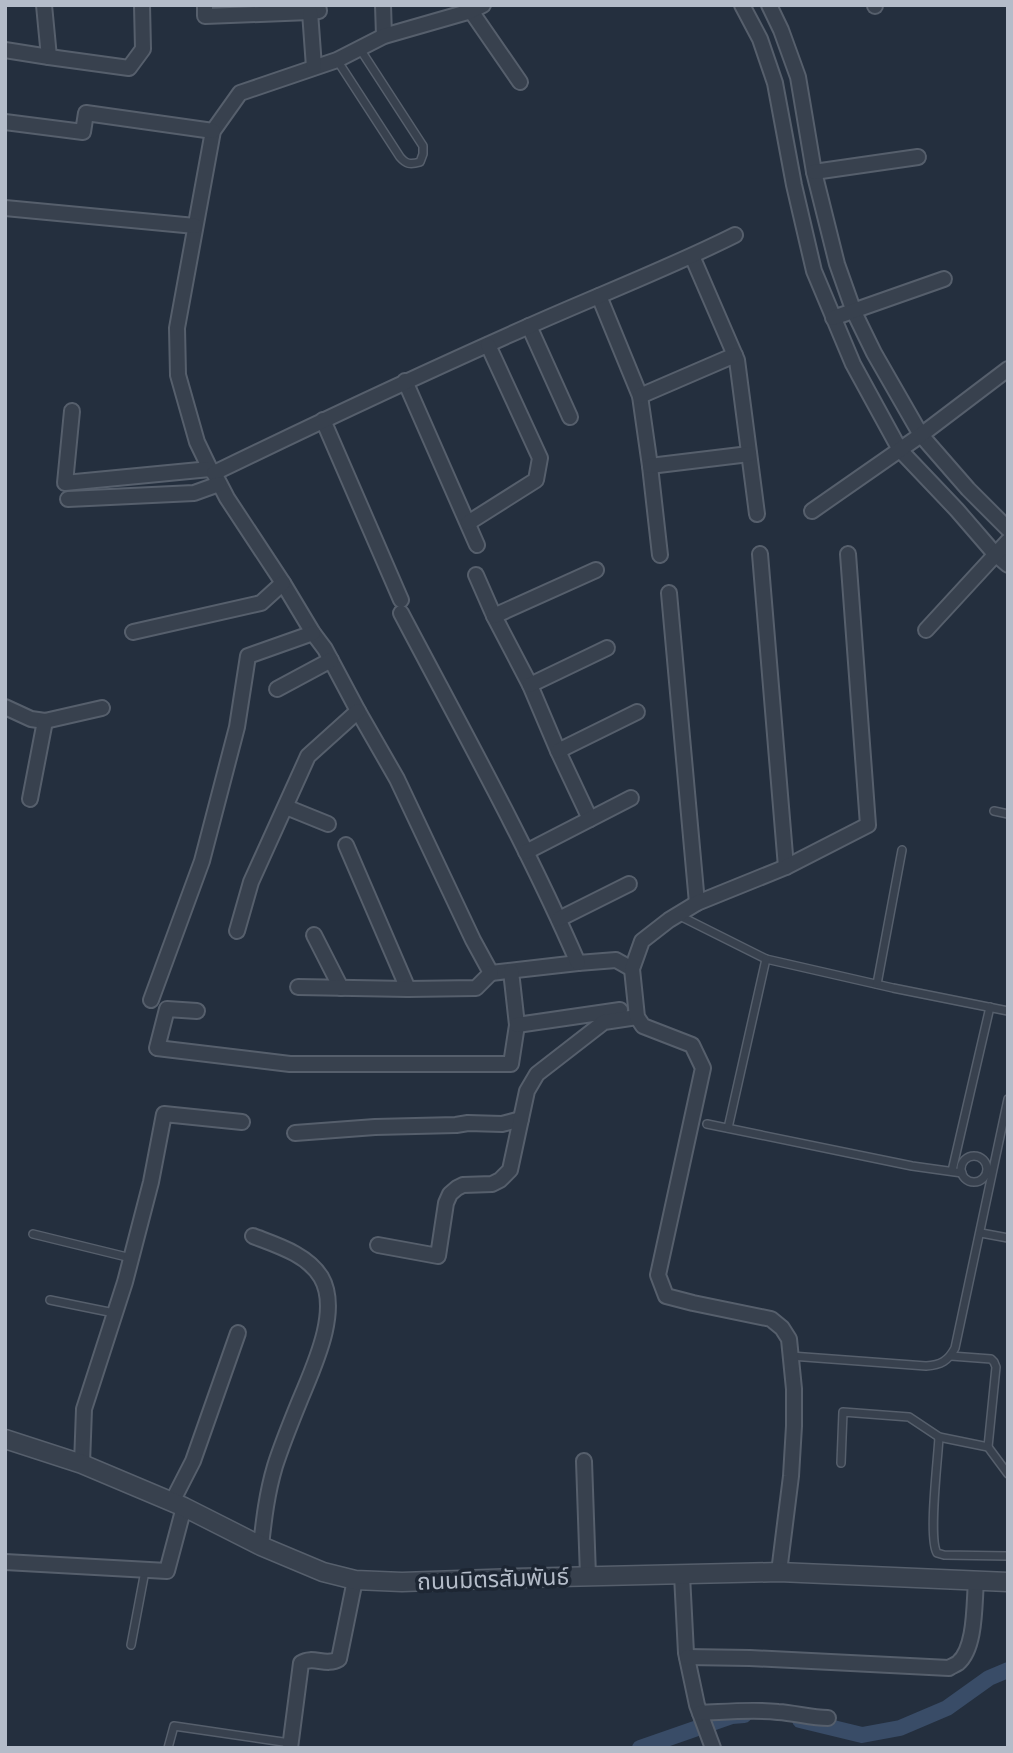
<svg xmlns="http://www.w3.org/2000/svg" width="1013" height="1753" font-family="'DM Sans','Noto Sans Thai',sans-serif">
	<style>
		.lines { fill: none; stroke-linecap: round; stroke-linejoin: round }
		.canal { stroke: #394c67; stroke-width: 16 }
		.service-casing { stroke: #565f6c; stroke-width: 10 }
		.minor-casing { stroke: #565f6c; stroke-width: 18 }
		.tertiary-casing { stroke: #565f6c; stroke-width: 21 }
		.service { stroke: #38414e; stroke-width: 7 }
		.minor { stroke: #38414e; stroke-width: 14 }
		.tertiary { stroke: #38414e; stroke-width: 18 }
		.labels { text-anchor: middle; stroke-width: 7; stroke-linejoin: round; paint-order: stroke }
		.street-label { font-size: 23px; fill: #b4bcc9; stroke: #1d2633 }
	</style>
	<rect width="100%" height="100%" fill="#242f3e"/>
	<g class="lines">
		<g class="canal">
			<polyline points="800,1720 862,1735 900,1728 947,1708 989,1678 1008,1670"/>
			<polyline points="640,1748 732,1716 744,1715"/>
		</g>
		<defs>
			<g id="service">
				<path d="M 337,60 L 400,157 C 406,164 410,165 420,162 L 423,154 L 423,146 L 360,49"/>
				<polyline points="994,811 1008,814"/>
				<polyline points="678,915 766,959 893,988 1008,1011"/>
				<polyline points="877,984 902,850"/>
				<polyline points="707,1124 912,1166 962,1173"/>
				<polyline points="728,1128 766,959"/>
				<circle cx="974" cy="1169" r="13"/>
				<polyline points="952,1171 990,1007"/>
				<polyline points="981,1233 1008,1238"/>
				<polyline points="33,1234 131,1258"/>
				<polyline points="50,1300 114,1313"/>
				<path d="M 791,1356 L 926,1366 C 941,1365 948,1361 955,1348 L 1008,1099"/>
				<polyline points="951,1356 991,1359 994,1362 996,1367 988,1447"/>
				<path d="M 939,1437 C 938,1459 928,1538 937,1553 L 944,1555 L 1008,1556"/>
				<polyline points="841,1463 843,1412 909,1417 939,1437 988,1447 1008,1474"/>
				<polyline points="131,1645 145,1571"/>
				<polyline points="168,1748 174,1726 290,1743"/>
			</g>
			<g id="minor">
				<polyline points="44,5 49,57"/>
				<polyline points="205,5 205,16 310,12 319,11 318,5"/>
				<polyline points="383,5 384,36"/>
				<polyline points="471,5 471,11 520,82"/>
				<polyline points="483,5 471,11 384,36 337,60 240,93 213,131 177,328 178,375 197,442 210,469 214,473 227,498 283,583 313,633 325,649 358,711 397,779 473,940 491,973 578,963 616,960 632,969"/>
				<polyline points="742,5 760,39 775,83 794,185 814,271 853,364 900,450 957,510 995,554 1008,565"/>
				<polyline points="769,5 781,30 798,77 814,172 837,264 854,312 874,353 921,435 968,489 1008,529"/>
				<polyline points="875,6 875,5"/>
				<polyline points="310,12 314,67"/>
				<polyline points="5,50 49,57 129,68 143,49 142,5"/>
				<polyline points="5,122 83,132 86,113 213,131"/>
				<polyline points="814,172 918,157"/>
				<polyline points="5,208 195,226"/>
				<polyline points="692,256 737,360 757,514"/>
				<polyline points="599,296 640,396 650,466 660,555"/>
				<polyline points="833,318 944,279"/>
				<polyline points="529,326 570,417"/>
				<polyline points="405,381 477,545"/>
				<polyline points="640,396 735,355"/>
				<polyline points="72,411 65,483 210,469"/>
				<polyline points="323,420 401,600"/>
				<polyline points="650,466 749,454"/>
				<path d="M 214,473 C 317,423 421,374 527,327 C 596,296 667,269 735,235"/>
				<polyline points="68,499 194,493 219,484"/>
				<polyline points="812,511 921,435 1008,369"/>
				<polyline points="468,523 536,480 540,458 488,345"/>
				<polyline points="760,554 786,867"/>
				<polyline points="476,575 494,616 530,685 558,751 590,819"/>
				<polyline points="669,593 697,903"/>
				<path d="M 401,613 C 462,729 526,843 578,963"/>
				<polyline points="494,616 596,570"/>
				<polyline points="926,630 1008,541"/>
				<polyline points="133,632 261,603 283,583"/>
				<polyline points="530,685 607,648"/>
				<polyline points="277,689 331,660"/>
				<polyline points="5,707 31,719 45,721 102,708"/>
				<polyline points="558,751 637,712"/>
				<polyline points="30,799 45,721"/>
				<polyline points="286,807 328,824"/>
				<polyline points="346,845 408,989"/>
				<polyline points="526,852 631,798"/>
				<polyline points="559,919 629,884"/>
				<polyline points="237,931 251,882 308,756 358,711"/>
				<polyline points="314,935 341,988"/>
				<polyline points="298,987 408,989 476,988 491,973"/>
				<polyline points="151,1000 202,861 237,727 248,656 313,633"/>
				<polyline points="197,1011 167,1009 157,1048 290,1064 511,1064 517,1025 511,971"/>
				<polyline points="517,1025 620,1010"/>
				<polyline points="295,1133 375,1127 456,1125 468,1123 502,1124 521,1119"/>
				<path d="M 253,1236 C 276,1245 307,1254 321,1277 C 341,1311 313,1368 300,1400 C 291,1422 282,1444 275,1466 C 267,1493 264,1518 261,1546"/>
				<polyline points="378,1245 438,1256 446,1203 450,1194 457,1188 463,1185 492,1184 500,1180 510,1170 527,1091 537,1074 604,1022 637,1017"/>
				<polyline points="584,1461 588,1576"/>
				<polyline points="82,1464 84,1409 125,1282 151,1182 164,1114 242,1122"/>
				<polyline points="172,1502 193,1461 238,1333"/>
				<polyline points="5,1562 167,1571 184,1507"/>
				<polyline points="779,1572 791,1476 794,1426 794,1389 789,1339 782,1328 771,1319 693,1303 666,1296 658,1275 703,1068 692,1045 643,1026 637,1017 632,969 642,941 669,920 697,903 786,867 868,825 848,554"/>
				<polyline points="682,1575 686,1653 697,1705 713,1748"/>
				<path d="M 687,1657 L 750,1658 L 949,1668 C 952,1666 955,1665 958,1663 C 976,1648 974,1603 976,1582"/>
				<path d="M 700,1713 C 725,1712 752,1709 778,1712 C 795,1713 811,1718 828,1718"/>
				<path d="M 290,1748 L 301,1663 C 313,1655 326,1667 339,1659 L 355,1580"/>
			</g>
			<polyline id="tertiary" points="5,1439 82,1464 184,1507 261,1546 323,1572 355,1580 402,1582 516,1578 779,1572 1008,1582"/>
		</defs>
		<use href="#service" class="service-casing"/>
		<use href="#minor" class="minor-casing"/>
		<use href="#tertiary" class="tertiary-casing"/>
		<use href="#service" class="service"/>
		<use href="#minor" class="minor"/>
		<use href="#tertiary" class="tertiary"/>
	</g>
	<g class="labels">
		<g class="street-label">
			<text transform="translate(493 1579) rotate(-2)" y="8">ถนนมิตรสัมพันธ์</text>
		</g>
	</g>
	<rect width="1013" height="1753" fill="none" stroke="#b4bcc9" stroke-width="14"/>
</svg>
